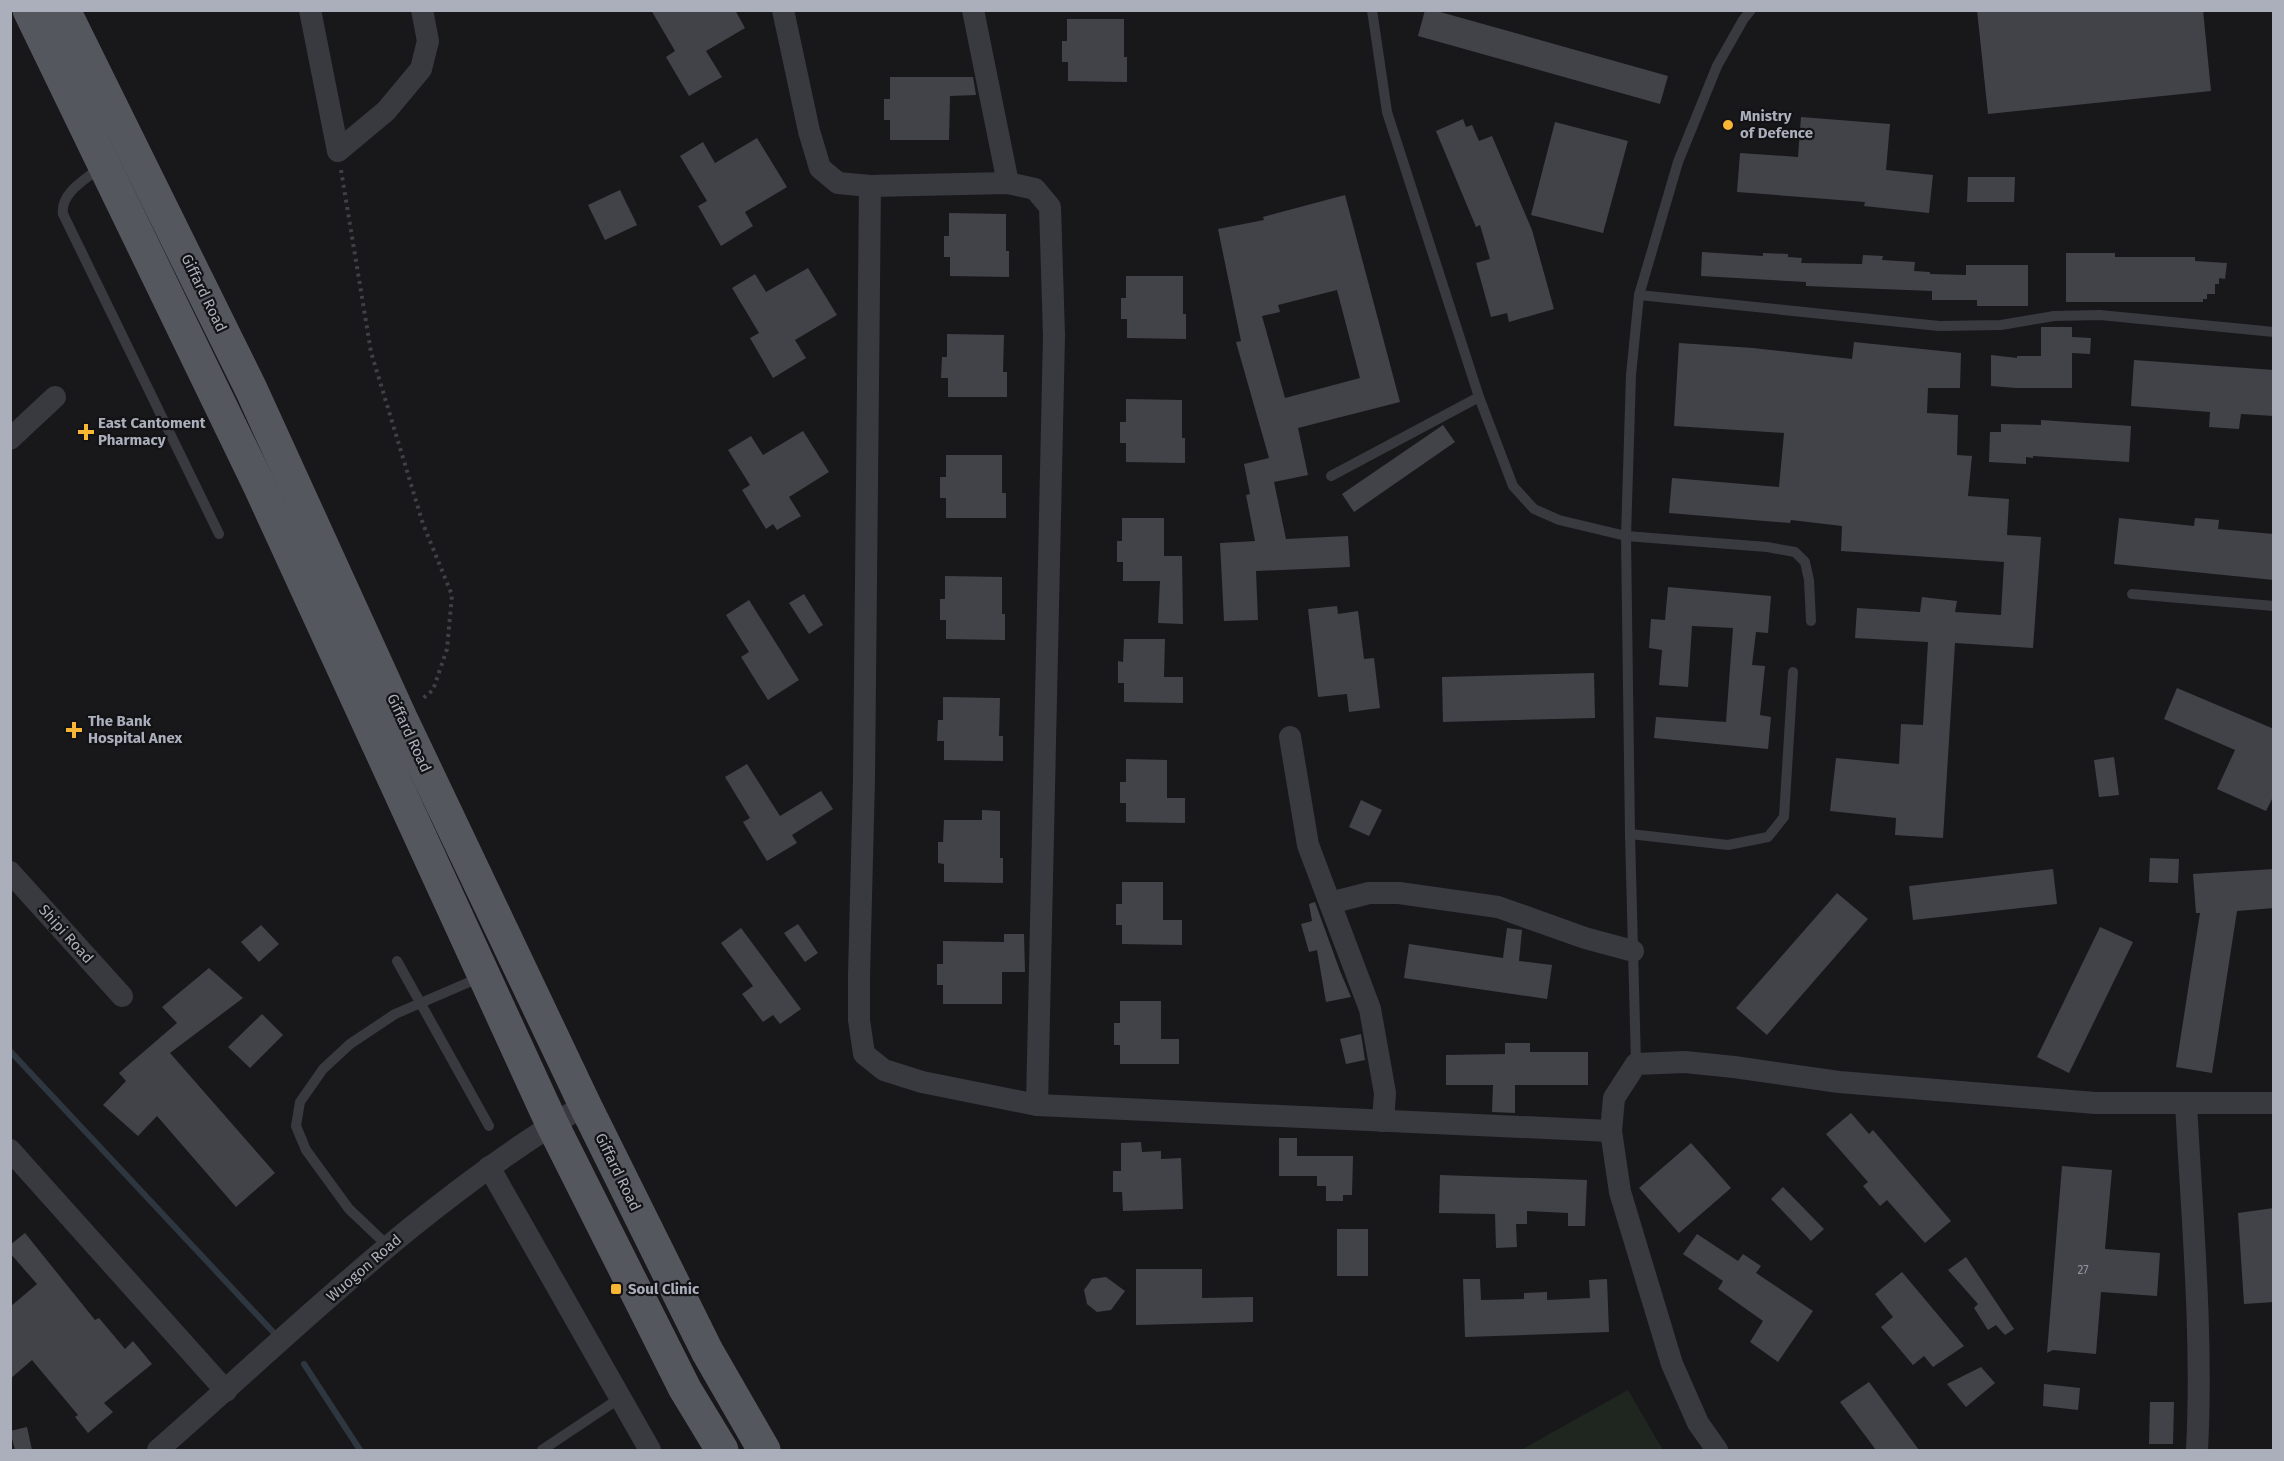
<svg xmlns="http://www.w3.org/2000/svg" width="2284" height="1461" font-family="'Fira Sans',sans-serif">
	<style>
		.green { fill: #1e261f }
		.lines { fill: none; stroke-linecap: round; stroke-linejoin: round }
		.stream { stroke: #2e373f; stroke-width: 6 }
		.building { fill: #424348; fill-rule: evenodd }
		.path { stroke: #3f4147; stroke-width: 4; stroke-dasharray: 3 4.5; stroke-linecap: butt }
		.lane { stroke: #393a40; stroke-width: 10 }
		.street { stroke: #393a40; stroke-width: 22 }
		.primary { stroke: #55575f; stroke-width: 33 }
		.poi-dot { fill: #f7b634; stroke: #131316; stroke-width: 2 }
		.labels { text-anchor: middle; stroke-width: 4.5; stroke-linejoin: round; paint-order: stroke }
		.number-label { font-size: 12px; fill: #90949e }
		.poi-label { font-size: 15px; font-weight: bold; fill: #aaafbb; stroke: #131316; text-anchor: start }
		.street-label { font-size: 15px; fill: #aaafbb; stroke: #131316 }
	</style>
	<rect width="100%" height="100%" fill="#18181b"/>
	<polygon class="green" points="1628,1390 1663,1450 1521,1450"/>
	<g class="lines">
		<g class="stream">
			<polyline points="10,1051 274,1333"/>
			<polyline points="304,1364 360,1450"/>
		</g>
	</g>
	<g class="building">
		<polygon points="651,10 735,10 745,28 706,51 722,77 689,96 666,57 675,51"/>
		<polygon points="1425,10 1433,10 1668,76 1660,104 1418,36"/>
		<polygon points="1977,10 2203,10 2211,91 1988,114"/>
		<polygon points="1067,19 1124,19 1124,57 1127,57 1127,82 1068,81 1068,62 1062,62 1062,41 1067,41"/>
		<polygon points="890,77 973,77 976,95 950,96 949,140 890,140 890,120 884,120 884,99 890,99"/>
		<polygon points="1801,117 1890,124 1886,170 1933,175 1929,213 1864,206 1865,202 1737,192 1740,153 1798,157"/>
		<polygon points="1463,119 1466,127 1472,125 1479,141 1492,136 1532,230 1554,309 1509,322 1507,313 1491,317 1476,263 1490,259 1480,225 1476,227 1436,131"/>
		<polygon points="1555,122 1628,141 1603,233 1531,215"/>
		<polygon points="757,138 787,187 745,212 753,226 721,246 698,206 707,201 680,156 703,142 715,163"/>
		<polygon points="1968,177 2015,177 2014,202 1967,202"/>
		<polygon points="620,190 637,225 605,240 588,205"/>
		<path d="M 1345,195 L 1400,402 L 1298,428 L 1308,475 L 1274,482 L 1286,539 L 1348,536 L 1350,567 L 1256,571 L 1258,620 L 1224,621 L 1220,543 L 1255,541 L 1246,495 L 1250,494 L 1244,464 L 1269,458 L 1236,342 L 1241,341 L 1218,229 L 1264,220 L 1263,217 ZM 1337,290 L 1360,378 L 1285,398 L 1262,316 L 1280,312 L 1278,305 Z"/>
		<polygon points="949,213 1006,214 1006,251 1009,251 1009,277 950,276 950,257 944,257 944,236 949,236"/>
		<polygon points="1702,252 1763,256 1763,253 1788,254 1788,257 1802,258 1801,263 1862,264 1863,255 1883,256 1882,260 1915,262 1914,271 1930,272 1930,274 1966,275 1966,265 2028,265 2028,306 1977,306 1977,300 1932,300 1932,291 1806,286 1806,282 1701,276"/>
		<polygon points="2066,253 2115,253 2115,257 2195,257 2195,261 2227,263 2225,279 2219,278 2219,284 2215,284 2215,294 2207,294 2207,299 2203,299 2203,302 2066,302"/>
		<polygon points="808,268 837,315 795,340 806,358 773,378 750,338 759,333 732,288 755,274 766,292"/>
		<polygon points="1126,276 1183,276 1183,314 1186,314 1186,339 1127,338 1127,319 1121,319 1121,298 1126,298"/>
		<polygon points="2041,327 2072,327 2072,337 2091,338 2090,354 2072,353 2072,388 2016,388 1991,386 1991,355 2017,358 2017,356 2041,356"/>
		<polygon points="947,334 1004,335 1003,372 1007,372 1007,397 948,397 948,378 941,378 942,357 947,357"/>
		<polygon points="1854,342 1961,353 1960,388 1928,388 1927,413 1958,415 1957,455 1972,456 1968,496 2009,499 2007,535 2041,537 2033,648 1955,643 1943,838 1895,835 1896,818 1830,811 1836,758 1899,764 1901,724 1923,725 1928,642 1855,638 1857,608 1920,612 1922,597 1957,601 1955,612 2001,615 2004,562 1841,551 1842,526 1791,520 1790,523 1669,513 1672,478 1779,487 1784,433 1674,426 1679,343 1753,348 1852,359"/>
		<polygon points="2134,360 2274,370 2274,416 2241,414 2239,429 2209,427 2210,412 2131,406"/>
		<polygon points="1126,399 1182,400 1182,438 1185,438 1185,463 1126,462 1126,443 1120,443 1120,422 1126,422"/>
		<polygon points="2041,420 2131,426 2129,462 2033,456 2033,458 2026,457 2026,464 1989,462 1990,432 2001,432 2001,424 2041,425"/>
		<polygon points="1443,425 1455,442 1354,512 1342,494"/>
		<polygon points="803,431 829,472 789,497 801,516 777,530 773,524 766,529 742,490 750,485 728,450 751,436 763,455"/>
		<polygon points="946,455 1002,455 1002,493 1006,493 1006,518 946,518 946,498 940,498 940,477 946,477"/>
		<polygon points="1122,518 1164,518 1164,556 1182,556 1183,624 1158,623 1160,581 1123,581 1123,562 1117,562 1117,541 1122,541"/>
		<polygon points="2119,518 2194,526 2195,518 2219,520 2218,529 2274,534 2274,580 2114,564"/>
		<polygon points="945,576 1002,577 1002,614 1005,614 1005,640 946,639 946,620 940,620 940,599 945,599"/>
		<polygon points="1668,587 1771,596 1768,633 1756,632 1752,665 1765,666 1760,715 1771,717 1768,749 1654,738 1656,717 1726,722 1733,628 1692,626 1688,687 1659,685 1662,650 1649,648 1651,619 1665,620"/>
		<polygon points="804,594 823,625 809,634 789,603"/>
		<polygon points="749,600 799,680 768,700 741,657 749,652 726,615"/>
		<polygon points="1337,606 1338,614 1358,611 1364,659 1374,658 1380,708 1349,712 1347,694 1318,697 1308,609"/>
		<polygon points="1124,639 1165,639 1164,677 1183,677 1183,703 1124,702 1124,683 1118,683 1118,661 1123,662"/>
		<polygon points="1594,673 1595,718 1443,722 1442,677"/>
		<polygon points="2177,688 2274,729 2274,795 2266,811 2217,789 2235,750 2164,719"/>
		<polygon points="943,697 1000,698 999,736 1003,736 1003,761 944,760 944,741 937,741 938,720 943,720"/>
		<polygon points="2114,757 2119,795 2099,797 2094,760"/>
		<polygon points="1126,759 1167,760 1167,798 1185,798 1185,823 1126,822 1126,803 1120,803 1120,782 1126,782"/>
		<polygon points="747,764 780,816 821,791 833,809 792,835 797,843 767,861 743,822 750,818 725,777"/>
		<polygon points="1361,800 1382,810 1369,836 1349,827"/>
		<polygon points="982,810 1000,811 1000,858 1003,858 1003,883 944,882 944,864 938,863 938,842 943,842 944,820 982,820"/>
		<polygon points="2150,858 2179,859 2178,883 2149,882"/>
		<polygon points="2053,869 2057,904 1913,920 1909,886"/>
		<polygon points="2274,869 2274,908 2237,911 2212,1073 2176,1067 2200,913 2196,913 2193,874"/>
		<polygon points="1122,882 1163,882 1163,920 1182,920 1182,945 1122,944 1122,925 1116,925 1116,904 1122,904"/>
		<polygon points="1837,893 1868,919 1767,1035 1736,1008"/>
		<polygon points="1315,902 1340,971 1351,997 1326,1002 1317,950 1309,952 1301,924 1312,921 1309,904"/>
		<polygon points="798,924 818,953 805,962 784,933"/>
		<polygon points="261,925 279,944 259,962 241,942"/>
		<polygon points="2100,927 2133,942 2069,1073 2037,1057"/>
		<polygon points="741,928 801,1009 780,1024 773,1015 763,1022 742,994 753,986 721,943"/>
		<polygon points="1507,928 1522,930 1519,961 1552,965 1547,999 1404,978 1409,944 1503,958"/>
		<polygon points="1004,934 1024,934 1025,972 1002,972 1002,1004 943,1004 943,985 937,985 937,964 943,964 943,941 1004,942"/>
		<polygon points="209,968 243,998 170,1053 275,1173 236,1207 157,1116 138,1136 103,1105 126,1081 119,1073 177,1023 162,1007"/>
		<polygon points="1120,1001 1161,1001 1161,1039 1179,1039 1179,1064 1120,1064 1120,1045 1114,1045 1114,1023 1120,1023"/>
		<polygon points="262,1014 283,1035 250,1068 228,1047"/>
		<polygon points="1361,1034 1365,1060 1346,1064 1340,1039"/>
		<polygon points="1505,1043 1530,1043 1530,1052 1588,1052 1588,1085 1515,1085 1515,1113 1492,1112 1493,1085 1446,1085 1446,1055 1505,1054"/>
		<polygon points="1851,1113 1869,1134 1873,1130 1951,1221 1925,1243 1887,1200 1880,1206 1863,1186 1868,1182 1826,1134"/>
		<polygon points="1279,1138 1297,1138 1297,1156 1353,1156 1352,1195 1343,1195 1343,1201 1326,1201 1326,1186 1317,1186 1317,1176 1279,1176"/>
		<polygon points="1141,1142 1142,1152 1161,1151 1161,1159 1181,1158 1183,1209 1123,1211 1122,1192 1113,1192 1113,1171 1121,1171 1121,1143"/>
		<polygon points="1691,1143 1731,1188 1679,1233 1639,1188"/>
		<polygon points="2062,1166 2112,1170 2105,1249 2160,1253 2157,1296 2101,1292 2096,1354 2053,1350 2047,1353"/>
		<polygon points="1440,1175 1587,1180 1585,1226 1568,1226 1568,1213 1527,1211 1527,1224 1516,1224 1517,1247 1496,1248 1495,1214 1439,1213"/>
		<polygon points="1783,1187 1824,1229 1811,1241 1771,1199"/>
		<polygon points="2274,1208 2274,1302 2244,1304 2238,1213"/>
		<rect x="1337" y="1229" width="31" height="47"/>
		<polygon points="25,1233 95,1320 99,1318 125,1349 133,1341 152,1364 104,1403 113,1412 88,1433 75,1417 78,1415 32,1360 10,1379 10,1307 37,1284 10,1253 10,1245"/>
		<polygon points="1697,1234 1738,1261 1743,1254 1761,1266 1756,1273 1813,1311 1778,1362 1750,1342 1763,1321 1718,1289 1723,1281 1683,1254"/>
		<polygon points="1966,1257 2014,1329 2005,1335 1996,1325 1988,1330 1974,1308 1978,1304 1948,1270"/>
		<polygon points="1136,1269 1202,1269 1202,1298 1253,1297 1253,1322 1136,1325"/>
		<polygon points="1902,1272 1964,1346 1933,1367 1924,1356 1913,1365 1881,1327 1893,1317 1875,1294"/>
		<polygon points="1106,1277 1125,1291 1111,1310 1097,1312 1087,1304 1084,1290 1092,1279"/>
		<polygon points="1463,1279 1480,1279 1481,1300 1524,1299 1524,1293 1547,1292 1547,1300 1590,1298 1589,1280 1607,1279 1609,1332 1465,1337"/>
		<polygon points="1981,1367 1995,1383 1966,1407 1947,1384"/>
		<polygon points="1869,1382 1919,1450 1876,1450 1840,1402"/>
		<polygon points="2044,1384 2080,1388 2078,1410 2043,1406"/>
		<polygon points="2150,1402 2174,1402 2173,1444 2149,1444"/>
		<polygon points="27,1427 32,1450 15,1450 10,1431"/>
	</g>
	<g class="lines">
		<polyline class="path" points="341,170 371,352 423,524 452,595 447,649 433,690 421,700"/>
		<g class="lane">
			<polyline points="1372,10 1387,112 1479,397 1513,486 1534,509 1559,520 1626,536 1767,547 1795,552 1805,562 1809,580 1811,621"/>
			<path d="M 101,167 C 86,179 60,193 63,214 L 219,534"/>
			<polyline points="1639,295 1939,326 2001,325 2054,316 2100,315 2274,332"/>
			<polyline points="1331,476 1479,397"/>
			<polyline points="2132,594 2274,606"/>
			<polyline points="1630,834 1728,845 1768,837 1784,817 1793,672"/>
			<polyline points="397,961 489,1126"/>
			<polyline points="1636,1064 1630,834 1626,536 1631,375 1639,295 1678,162 1717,66 1743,20 1751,10"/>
			<polyline points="388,1246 349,1209 306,1150 296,1126 300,1102 323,1069 350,1044 395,1014 481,977"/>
			<polyline points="542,1450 620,1398"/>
		</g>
		<g class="street">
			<polyline points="310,10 338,151 386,111 421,69 428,41 422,10"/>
			<polyline points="783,10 809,131 820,168 838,183 870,186 1008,183 1035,189 1050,207 1054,335 1037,1105"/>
			<polyline points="973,10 1008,183"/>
			<polyline points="870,186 864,778 859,976 859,1020 864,1054 884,1070 922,1082 1037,1105 1611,1131"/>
			<polyline points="10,439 55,397"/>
			<polyline points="1290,737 1308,845 1370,1009 1385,1093 1383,1121"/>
			<polyline points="10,872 122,996"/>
			<polyline points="1330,903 1369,893 1399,893 1498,907 1585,938 1633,951"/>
			<path d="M 2186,1103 C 2192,1218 2203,1335 2197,1450"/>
			<polyline points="10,1150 226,1391"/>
			<polyline points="489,1167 650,1450"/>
			<path d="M 158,1450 C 295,1330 426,1198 585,1105"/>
			<polyline points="1717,1450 1698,1423 1672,1364 1620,1192 1611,1131 1614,1098 1636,1064 1685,1062 1734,1067 1839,1082 2095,1103 2274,1103"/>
		</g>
		<g class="primary">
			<polyline points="29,10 259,485 552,1124 685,1389 722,1450"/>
			<polyline points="64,10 251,389 401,718 585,1105 707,1351 764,1450"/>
		</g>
	</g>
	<g class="poi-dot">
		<circle cx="1728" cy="125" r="6"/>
		<path d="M83 423h6v6h6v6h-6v6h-6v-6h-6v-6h6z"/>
		<path d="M71 721h6v6h6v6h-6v6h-6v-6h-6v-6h6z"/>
		<rect x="610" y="1283" width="12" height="12" rx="3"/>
	</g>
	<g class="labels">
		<g class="number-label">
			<text x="2083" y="1274">27</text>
		</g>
		<g class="poi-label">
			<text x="1740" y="121">Mnistry<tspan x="1740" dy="17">of Defence</tspan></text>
			<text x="98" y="428">East Cantoment<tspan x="98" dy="17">Pharmacy</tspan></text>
			<text x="88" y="726">The Bank<tspan x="88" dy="17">Hospital Anex</tspan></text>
			<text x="628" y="1294">Soul Clinic</text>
		</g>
		<g class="street-label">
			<text transform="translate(204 293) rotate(64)" y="5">Giffard Road</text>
			<text transform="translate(409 733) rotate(65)" y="5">Giffard Road</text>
			<text transform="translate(66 934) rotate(48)" y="5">Shipi Road</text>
			<text transform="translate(618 1172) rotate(64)" y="5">Giffard Road</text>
			<text transform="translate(364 1268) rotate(-41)" y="5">Wuogon Road</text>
		</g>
	</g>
	<rect width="2284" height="1461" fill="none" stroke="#aaafbb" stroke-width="24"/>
</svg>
